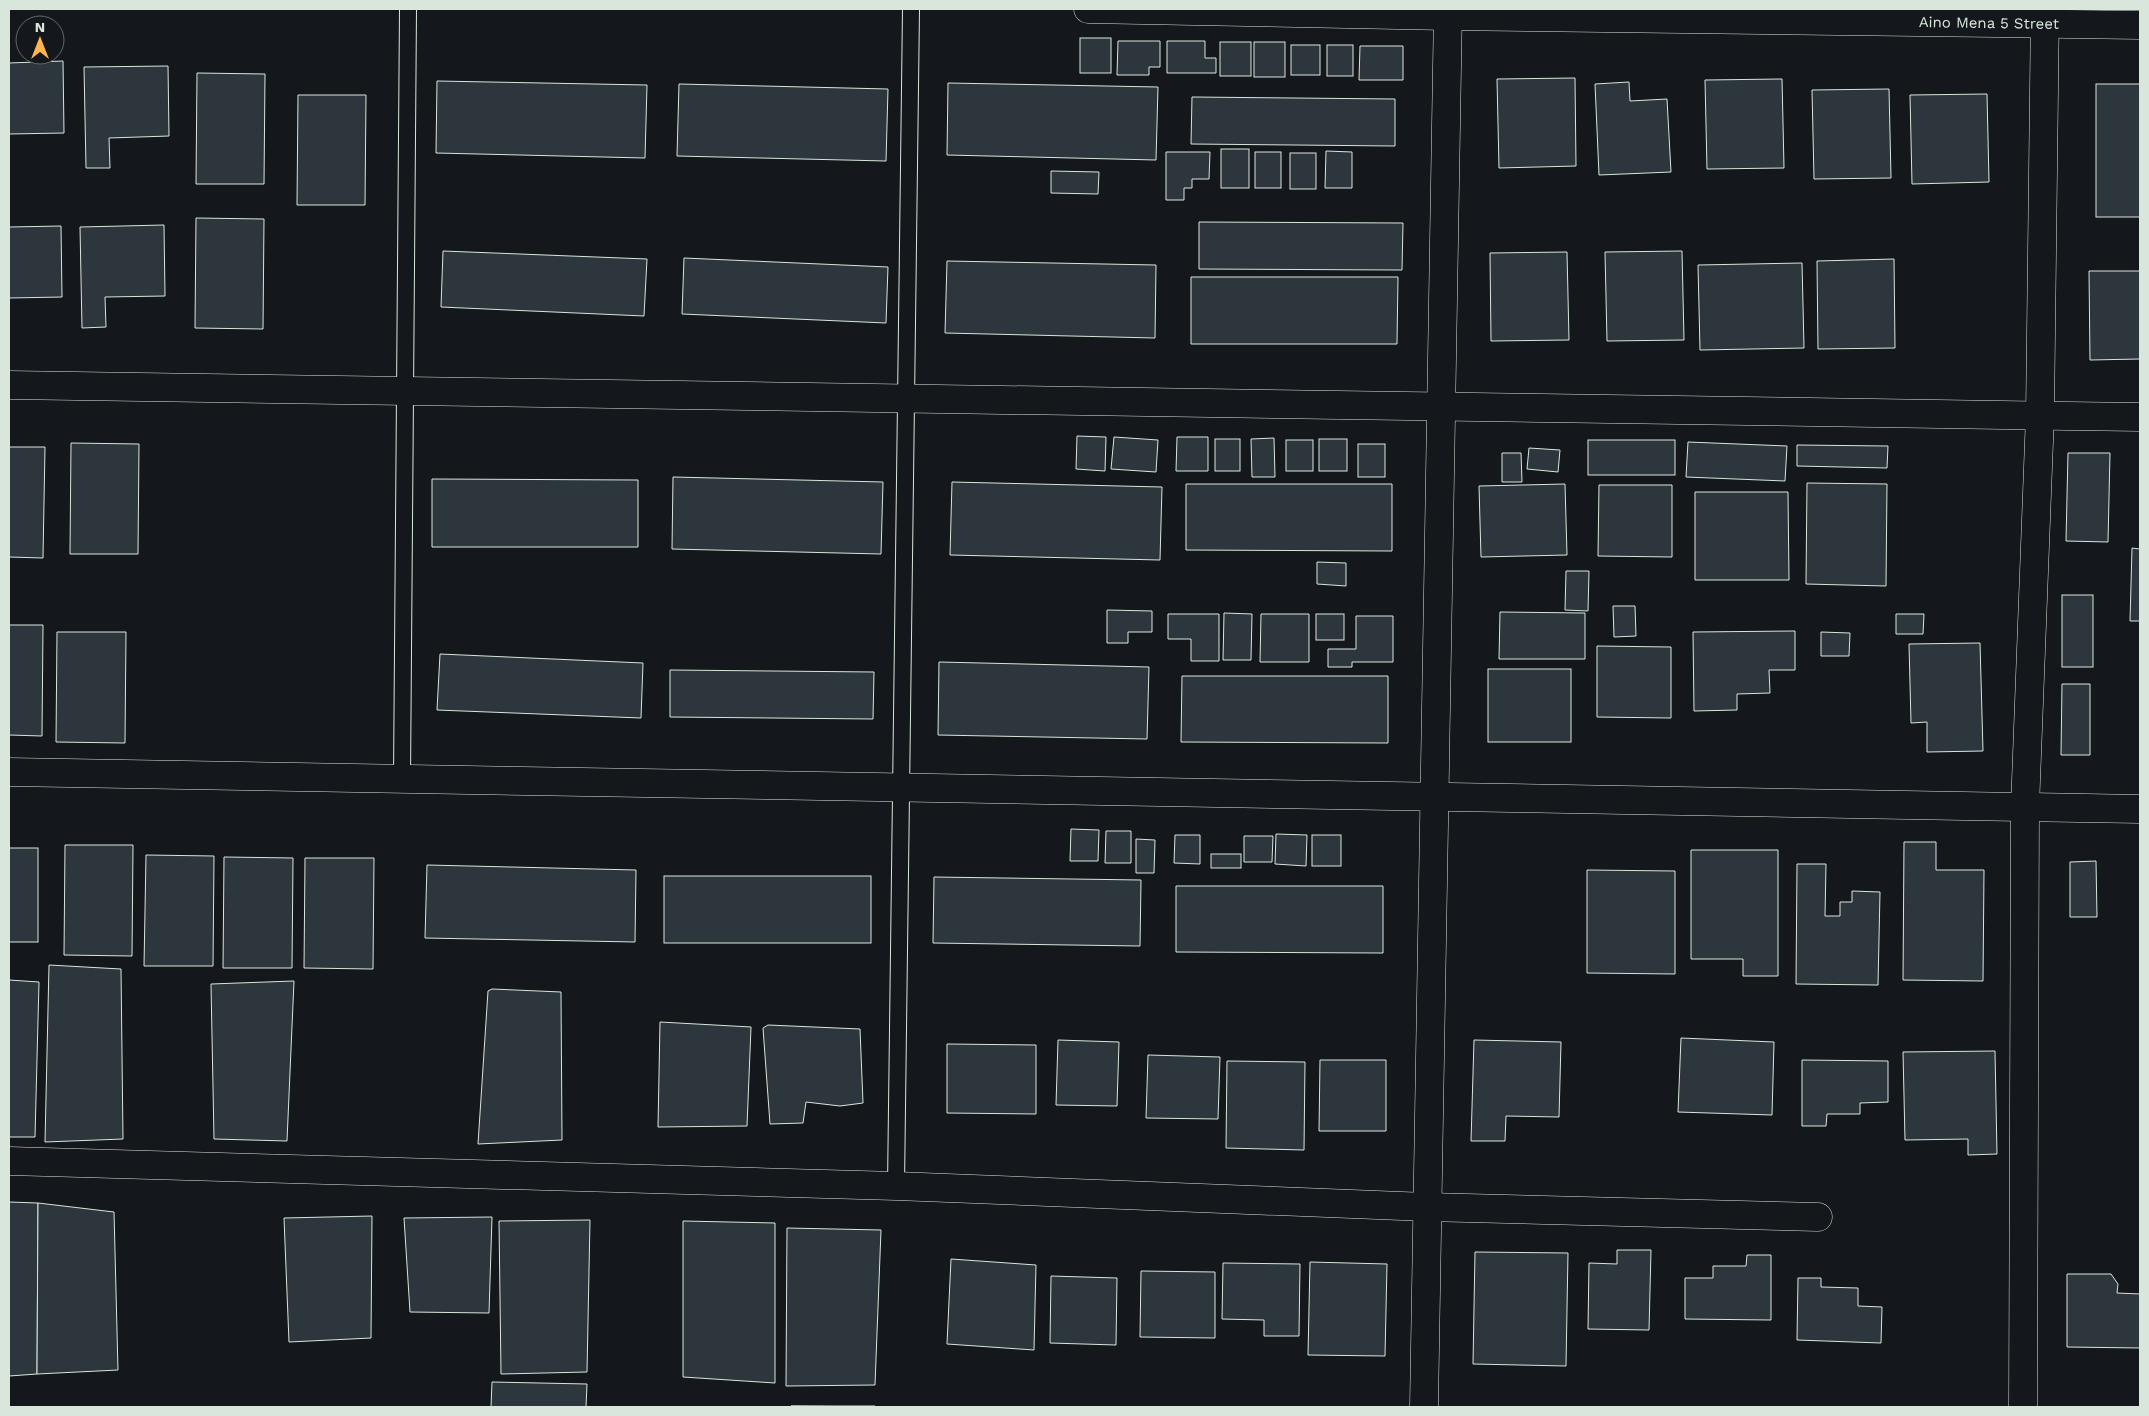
<svg xmlns="http://www.w3.org/2000/svg" width="2149" height="1416" font-family="'Work Sans',sans-serif">
	<style>
		.building { fill: #2c363c; stroke: #d8e6dc }
		.lines { fill: none; stroke-linecap: round; stroke-linejoin: round }
		.lane-casing { stroke: #d8e6dc; stroke-width: 18 }
		.street-casing { stroke: #d8e6dc; stroke-width: 29 }
		.lane { stroke: #14181c; stroke-width: 16 }
		.street { stroke: #14181c; stroke-width: 28 }
		.labels { text-anchor: middle; stroke-width: 4; stroke-linejoin: round; paint-order: stroke }
		.street-label { font-size: 15px; fill: #d8e6dc; stroke: #14181c }
	</style>
	<rect width="100%" height="100%" fill="#14181c"/>
	<g class="building">
		<rect x="1080" y="38" width="31" height="35"/>
		<polygon points="1118,41 1160,41 1160,67 1149,67 1149,75 1117,75"/>
		<polygon points="1167,41 1205,41 1205,58 1216,58 1216,73 1167,73"/>
		<rect x="1220" y="42" width="31" height="34"/>
		<rect x="1254" y="42" width="31" height="35"/>
		<rect x="1291" y="45" width="29" height="30"/>
		<rect x="1327" y="45" width="26" height="31"/>
		<polygon points="1360,46 1403,46 1403,80 1359,80"/>
		<polygon points="63,61 64,133 9,134 9,63"/>
		<polygon points="168,66 169,136 109,138 110,168 86,168 84,67"/>
		<polygon points="197,73 265,74 264,184 196,184"/>
		<polygon points="1575,78 1576,166 1499,168 1497,79"/>
		<polygon points="1782,79 1784,168 1707,169 1705,80"/>
		<polygon points="437,81 647,85 645,158 436,153"/>
		<polygon points="1629,82 1630,101 1667,99 1671,172 1599,175 1595,84"/>
		<polygon points="948,83 1158,87 1156,160 947,155"/>
		<polygon points="679,84 888,89 886,161 677,156"/>
		<rect x="2096" y="84" width="44" height="133"/>
		<polygon points="1889,89 1891,178 1814,179 1812,90"/>
		<polygon points="1987,94 1989,182 1912,184 1910,95"/>
		<polygon points="298,95 366,95 365,205 297,205"/>
		<polygon points="1192,97 1395,99 1395,146 1191,144"/>
		<rect x="1221" y="149" width="28" height="39"/>
		<polygon points="1326,151 1352,152 1352,188 1325,188"/>
		<polygon points="1166,152 1210,152 1209,179 1192,179 1192,188 1184,188 1184,200 1166,200"/>
		<rect x="1255" y="152" width="26" height="36"/>
		<rect x="1290" y="153" width="26" height="36"/>
		<polygon points="1051,171 1099,172 1098,194 1051,193"/>
		<polygon points="196,218 264,219 263,329 195,328"/>
		<polygon points="1199,222 1403,223 1402,270 1199,269"/>
		<polygon points="164,225 165,296 105,297 106,327 82,328 80,227"/>
		<polygon points="61,226 62,297 9,298 9,227"/>
		<polygon points="443,251 647,259 644,316 441,307"/>
		<polygon points="1682,251 1684,340 1607,341 1605,252"/>
		<polygon points="1567,252 1569,340 1491,341 1490,253"/>
		<polygon points="684,258 888,267 886,323 682,314"/>
		<polygon points="1894,259 1895,348 1818,349 1817,261"/>
		<polygon points="947,261 1156,265 1155,338 945,333"/>
		<polygon points="1802,263 1804,348 1700,350 1698,265"/>
		<polygon points="2089,271 2140,271 2140,359 2090,360"/>
		<polygon points="1191,277 1398,277 1397,344 1191,344"/>
		<polygon points="1077,436 1106,437 1105,471 1076,469"/>
		<polygon points="1114,437 1158,440 1156,472 1111,469"/>
		<polygon points="1177,437 1208,437 1208,471 1176,471"/>
		<polygon points="1274,438 1275,477 1252,477 1251,439"/>
		<rect x="1215" y="439" width="25" height="32"/>
		<rect x="1319" y="439" width="28" height="32"/>
		<rect x="1286" y="440" width="27" height="31"/>
		<rect x="1588" y="440" width="87" height="35"/>
		<polygon points="1688,442 1787,446 1785,481 1686,477"/>
		<polygon points="71,443 139,444 138,554 70,554"/>
		<rect x="1358" y="444" width="27" height="33"/>
		<polygon points="1797,445 1888,446 1887,468 1797,466"/>
		<polygon points="9,447 45,447 43,558 9,557"/>
		<polygon points="1529,448 1560,450 1558,472 1527,469"/>
		<polygon points="1502,453 1521,453 1522,482 1502,482"/>
		<polygon points="2068,453 2110,453 2108,542 2066,541"/>
		<polygon points="673,477 883,482 881,554 672,549"/>
		<polygon points="432,479 638,480 638,547 432,547"/>
		<polygon points="952,482 1162,487 1160,560 950,555"/>
		<polygon points="1807,483 1887,484 1886,586 1806,584"/>
		<polygon points="1186,484 1392,484 1392,551 1186,550"/>
		<polygon points="1565,484 1567,555 1481,557 1479,486"/>
		<polygon points="1599,485 1672,485 1672,557 1598,556"/>
		<polygon points="1695,492 1788,492 1789,580 1695,580"/>
		<polygon points="2132,548 2140,549 2140,621 2130,621"/>
		<polygon points="1317,562 1346,563 1346,586 1317,584"/>
		<polygon points="1566,571 1589,571 1588,611 1565,610"/>
		<rect x="2062" y="595" width="31" height="72"/>
		<polygon points="1613,606 1635,606 1636,636 1614,637"/>
		<polygon points="1107,610 1152,611 1152,632 1128,632 1128,643 1107,643"/>
		<polygon points="1500,612 1585,613 1585,659 1499,659"/>
		<polygon points="1224,613 1252,614 1251,660 1223,660"/>
		<polygon points="1168,614 1219,614 1219,661 1191,661 1191,639 1168,639"/>
		<polygon points="1261,614 1309,614 1309,662 1260,662"/>
		<rect x="1316" y="614" width="28" height="26"/>
		<polygon points="1896,614 1924,614 1923,634 1896,634"/>
		<polygon points="1356,616 1393,616 1393,662 1352,662 1352,667 1328,667 1328,649 1356,649"/>
		<polygon points="9,625 43,625 42,736 9,735"/>
		<polygon points="1795,631 1795,670 1769,670 1770,693 1737,694 1737,710 1694,711 1693,632"/>
		<polygon points="57,632 126,632 125,743 56,742"/>
		<polygon points="1821,632 1850,633 1849,656 1821,656"/>
		<polygon points="1980,643 1983,751 1927,752 1927,722 1911,723 1909,644"/>
		<polygon points="1597,646 1671,647 1671,718 1597,717"/>
		<polygon points="440,654 643,663 641,718 437,710"/>
		<polygon points="939,662 1149,667 1147,739 938,735"/>
		<rect x="1488" y="669" width="83" height="73"/>
		<polygon points="670,670 874,672 873,719 670,717"/>
		<polygon points="1182,676 1388,676 1388,743 1181,742"/>
		<polygon points="2062,684 2090,684 2090,755 2061,755"/>
		<polygon points="1071,829 1099,830 1098,861 1070,861"/>
		<polygon points="1106,831 1131,831 1131,863 1105,863"/>
		<polygon points="1276,834 1307,835 1306,866 1275,864"/>
		<polygon points="1175,835 1200,835 1200,864 1174,863"/>
		<rect x="1312" y="835" width="29" height="31"/>
		<polygon points="1244,836 1273,836 1272,862 1244,862"/>
		<polygon points="1136,839 1155,840 1154,873 1136,873"/>
		<polygon points="1904,842 1936,842 1936,870 1984,870 1983,981 1903,980"/>
		<polygon points="65,845 133,845 132,956 64,955"/>
		<rect x="9" y="848" width="29" height="94"/>
		<polygon points="1691,850 1778,850 1778,976 1743,976 1743,959 1691,959"/>
		<rect x="1211" y="854" width="30" height="14"/>
		<polygon points="146,855 214,856 213,966 144,966"/>
		<polygon points="224,857 293,858 292,968 223,968"/>
		<polygon points="305,858 374,858 373,969 304,968"/>
		<polygon points="2096,861 2097,917 2070,917 2070,862"/>
		<polygon points="1797,864 1826,864 1825,916 1840,916 1840,902 1852,902 1852,891 1880,892 1878,985 1796,984"/>
		<polygon points="427,865 636,870 635,942 425,938"/>
		<polygon points="1587,870 1675,871 1675,974 1587,973"/>
		<rect x="664" y="876" width="207" height="67"/>
		<polygon points="934,877 1141,880 1140,946 933,943"/>
		<polygon points="1176,886 1383,886 1383,953 1176,952"/>
		<polygon points="49,965 121,969 123,1139 45,1142"/>
		<polygon points="9,980 39,982 35,1137 9,1137"/>
		<polygon points="294,981 287,1141 214,1139 211,984"/>
		<polygon points="492,989 561,992 562,1140 478,1144 488,991"/>
		<polygon points="660,1022 751,1027 747,1126 658,1127"/>
		<polygon points="768,1025 860,1029 863,1103 840,1106 806,1102 803,1123 770,1124 763,1028"/>
		<polygon points="1681,1038 1774,1042 1772,1115 1678,1112"/>
		<polygon points="1058,1040 1119,1042 1117,1106 1056,1105"/>
		<polygon points="1474,1040 1561,1042 1559,1117 1506,1116 1505,1141 1471,1141"/>
		<polygon points="947,1044 1036,1045 1036,1114 947,1113"/>
		<polygon points="1995,1051 1997,1154 1968,1155 1968,1139 1905,1140 1903,1052"/>
		<polygon points="1148,1055 1220,1057 1218,1119 1146,1118"/>
		<polygon points="1320,1060 1386,1060 1386,1131 1319,1131"/>
		<polygon points="1802,1060 1888,1061 1888,1102 1860,1103 1860,1114 1827,1114 1826,1126 1802,1126"/>
		<polygon points="1227,1061 1305,1062 1304,1150 1226,1148"/>
		<polygon points="9,1202 38,1203 37,1374 9,1376"/>
		<polygon points="38,1203 114,1212 118,1370 37,1374"/>
		<polygon points="372,1216 371,1338 289,1342 284,1218"/>
		<polygon points="492,1217 489,1313 410,1312 404,1218"/>
		<polygon points="590,1220 587,1372 501,1374 499,1221"/>
		<polygon points="683,1221 775,1223 775,1383 683,1377"/>
		<polygon points="787,1228 881,1230 875,1385 786,1386"/>
		<polygon points="1617,1250 1651,1250 1649,1330 1588,1329 1589,1263 1617,1264"/>
		<polygon points="1475,1252 1568,1253 1566,1366 1473,1364"/>
		<polygon points="1747,1255 1771,1255 1771,1320 1685,1319 1685,1278 1713,1278 1713,1266 1746,1266"/>
		<polygon points="951,1259 1036,1265 1034,1350 947,1344"/>
		<polygon points="1310,1262 1387,1264 1385,1356 1308,1355"/>
		<polygon points="1223,1263 1300,1264 1299,1336 1264,1336 1264,1320 1222,1319"/>
		<polygon points="1141,1271 1215,1272 1215,1338 1140,1337"/>
		<polygon points="2067,1274 2111,1274 2118,1284 2117,1293 2140,1294 2140,1348 2067,1347"/>
		<polygon points="1051,1276 1117,1278 1116,1345 1050,1343"/>
		<polygon points="1798,1278 1821,1278 1821,1287 1858,1288 1858,1306 1882,1307 1881,1343 1797,1340"/>
		<polygon points="492,1382 587,1384 586,1407 491,1407"/>
		<polygon points="791,1406 875,1406 875,1407"/>
	</g>
	<g class="lines">
		<defs>
			<g id="lane">
				<polyline points="402,779 408,9"/>
				<polyline points="896,1186 911,9"/>
			</g>
			<g id="street">
				<path id="s1" d="M 1088,9 L 1448,16 L 2140,25"/>
				<polyline points="9,385 2140,417"/>
				<polyline points="9,772 2140,809"/>
				<polyline points="9,1161 896,1186 1427,1207 1818,1217"/>
				<polyline points="1424,1407 1448,9"/>
				<polyline points="2023,1407 2025,807 2040,415 2045,9"/>
			</g>
		</defs>
		<use href="#lane" class="lane-casing"/>
		<use href="#street" class="street-casing"/>
		<use href="#lane" class="lane"/>
		<use href="#street" class="street"/>
	</g>
	<g class="labels">
		<g class="street-label">
			<text dy="5" stroke="none"><textPath href="#s1" startOffset="901">Aino Mena 5 Street</textPath></text>
		</g>
	</g>
	<rect width="2149" height="1416" fill="none" stroke="#d8e6dc" stroke-width="20"/>
	<g transform="translate(40 40)"><circle r="24" fill="#14181c" stroke="#626a69"/>
	<path d="M0-4L9 19L0 12L-9 19Z" fill="#ffb74d"/>
	<text y="-8" font-size="14" font-weight="bold" text-anchor="middle" fill="#d8e6dc">N</text>
	</g>
</svg>
